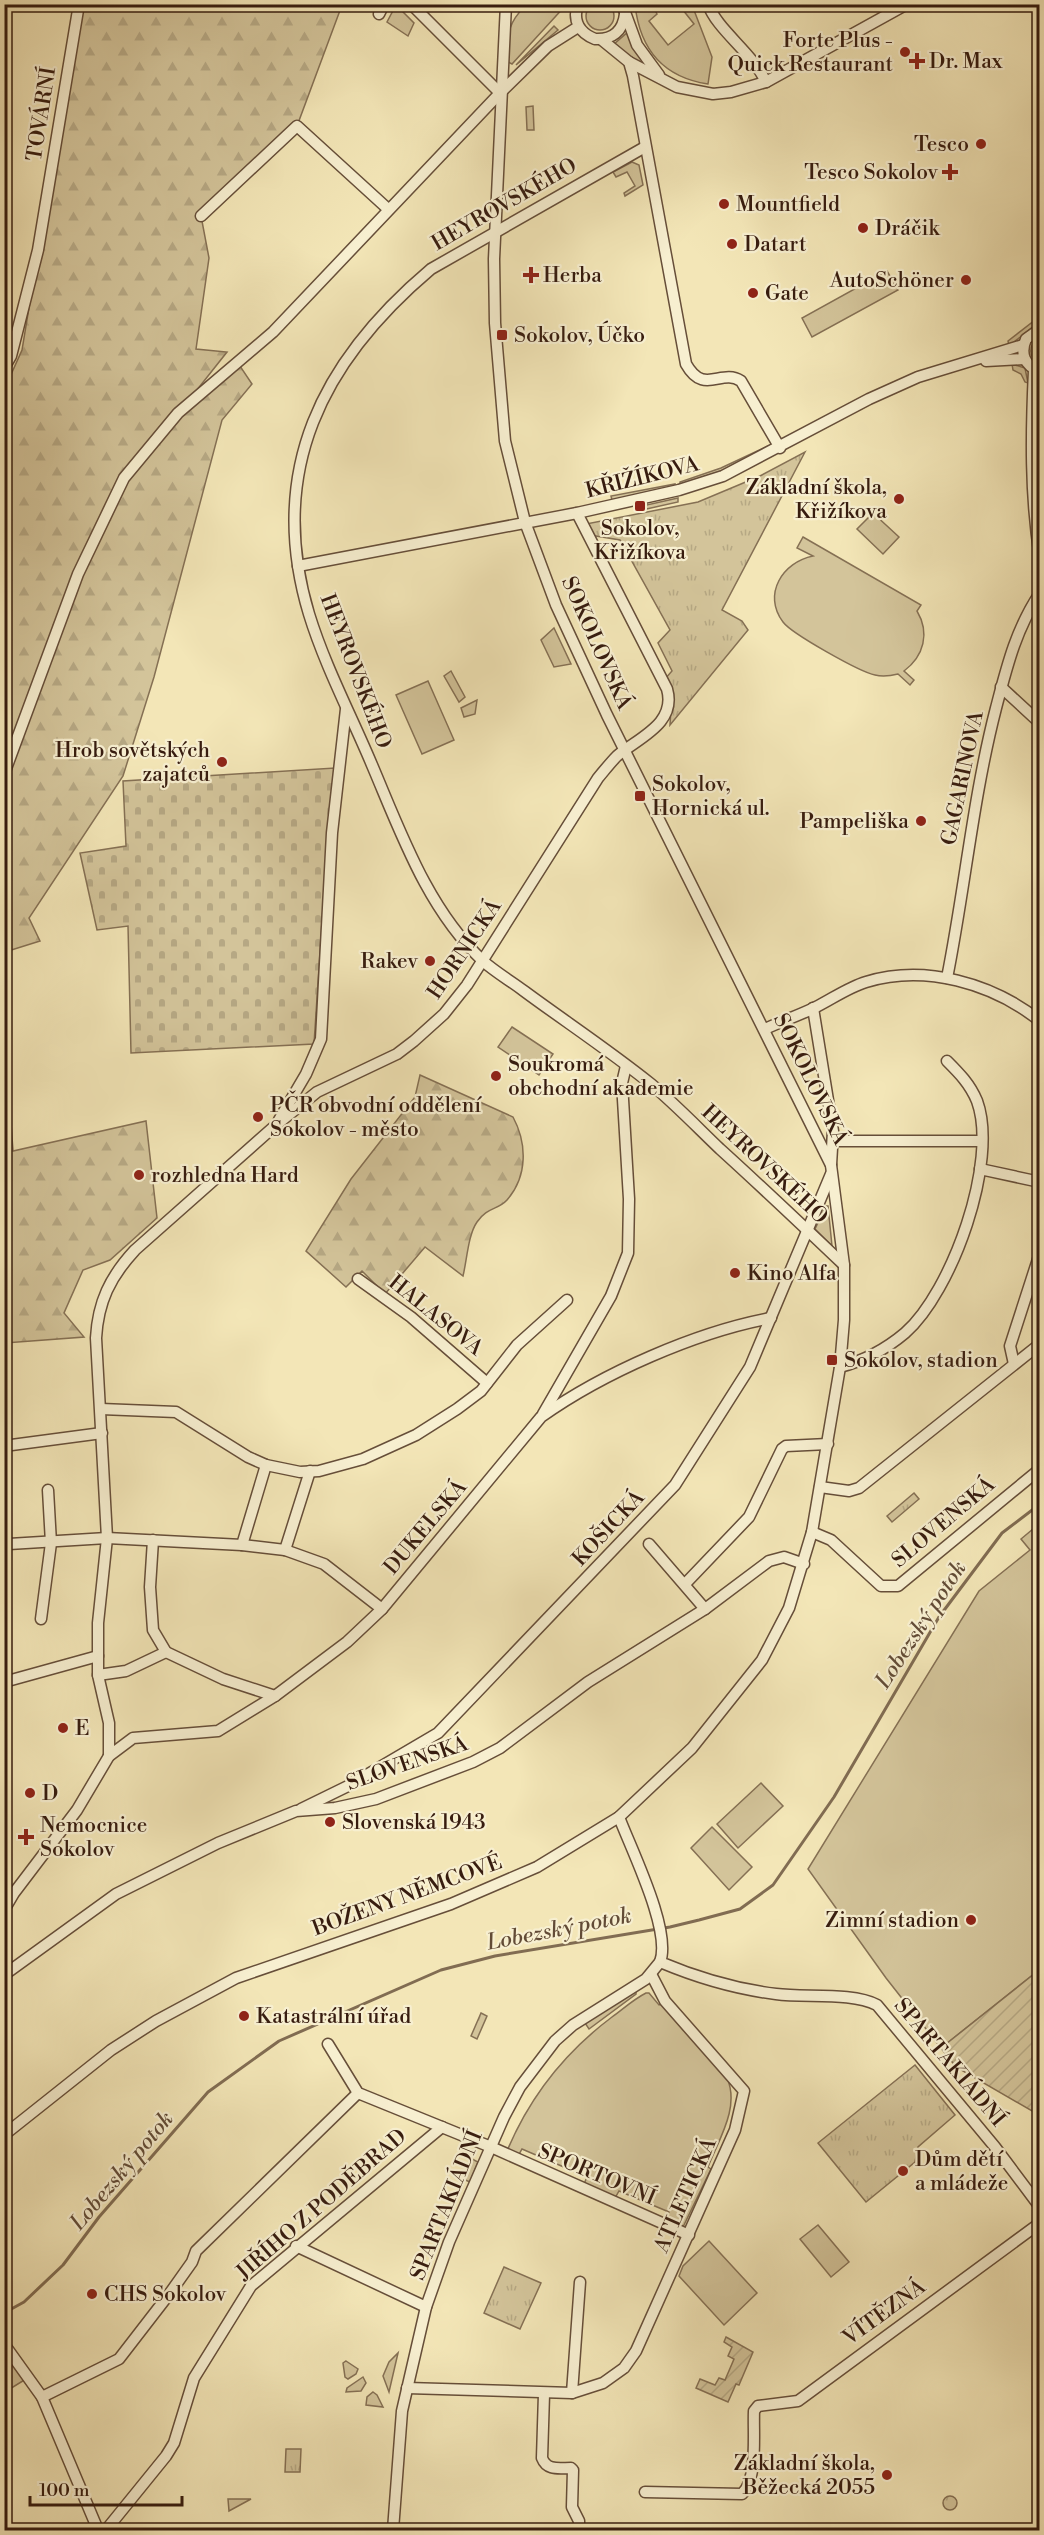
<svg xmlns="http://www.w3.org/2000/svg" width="1044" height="2535" font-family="'Libre Bodoni',serif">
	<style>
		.grass { fill: #d3c49a; stroke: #857054; stroke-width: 1.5 }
		.forest { fill: url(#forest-firs); stroke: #857054; stroke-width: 1.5 }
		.cemetery { fill: url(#cemetery-stones); stroke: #857054; stroke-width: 1.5 }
		.park { fill: url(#park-tufts); stroke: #857054; stroke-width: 1.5 }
		.garden { fill: url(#garden-furrows); stroke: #857054; stroke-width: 1.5 }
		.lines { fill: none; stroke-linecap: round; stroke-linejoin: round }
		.stream { stroke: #816c52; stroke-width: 3 }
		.minor-casing { stroke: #664e39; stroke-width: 13 }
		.minor { stroke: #f7efd0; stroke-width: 10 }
		.poi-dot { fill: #8f2418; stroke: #f7efd0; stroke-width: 2 }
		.labels { text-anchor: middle; stroke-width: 4.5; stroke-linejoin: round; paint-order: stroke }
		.poi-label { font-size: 21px; fill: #371c0f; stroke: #f7efd0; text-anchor: start }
		.street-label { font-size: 21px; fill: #371c0f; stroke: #f7efd0 }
		.water-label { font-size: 22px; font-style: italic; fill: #624b36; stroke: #f7efd0 }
	</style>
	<defs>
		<pattern id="forest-firs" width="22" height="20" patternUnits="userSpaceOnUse" patternTransform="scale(1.5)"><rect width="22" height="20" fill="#d3c49a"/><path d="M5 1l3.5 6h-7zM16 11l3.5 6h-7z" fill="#b6a884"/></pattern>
		<pattern id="cemetery-stones" width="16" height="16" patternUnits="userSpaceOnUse" patternTransform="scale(1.5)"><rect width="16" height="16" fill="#d3c49a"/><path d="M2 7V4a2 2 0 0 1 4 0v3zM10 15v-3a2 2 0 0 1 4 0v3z" fill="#b6a884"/></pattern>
		<pattern id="park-tufts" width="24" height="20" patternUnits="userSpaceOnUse" patternTransform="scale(1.5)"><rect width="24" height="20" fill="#d3c49a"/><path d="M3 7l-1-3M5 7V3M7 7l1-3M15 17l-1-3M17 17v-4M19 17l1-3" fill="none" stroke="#b6a884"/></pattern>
		<pattern id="garden-furrows" width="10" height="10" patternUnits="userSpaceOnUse" patternTransform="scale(1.5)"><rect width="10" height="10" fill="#d3c49a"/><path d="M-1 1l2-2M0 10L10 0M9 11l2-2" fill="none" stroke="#b6a884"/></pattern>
	</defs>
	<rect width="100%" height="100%" fill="#f3e6b7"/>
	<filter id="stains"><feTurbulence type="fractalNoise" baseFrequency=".00333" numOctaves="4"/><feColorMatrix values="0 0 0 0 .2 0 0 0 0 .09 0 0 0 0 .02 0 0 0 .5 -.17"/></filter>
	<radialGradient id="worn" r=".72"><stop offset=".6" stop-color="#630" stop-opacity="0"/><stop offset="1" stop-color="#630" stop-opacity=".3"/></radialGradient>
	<g class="grass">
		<circle cx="600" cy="16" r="14"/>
		<polygon points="396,5 414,23 408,36 387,22"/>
		<path d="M 526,5 L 566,5 L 512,64 L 508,62 C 508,34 506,25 526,5 Z"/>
		<path d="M 635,5 L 661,5 L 656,12 L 657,14 L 649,21 L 668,45 L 694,24 L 679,5 L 692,5 L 712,57 L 708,84 C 662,77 640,49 635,5 Z"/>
		<polygon points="554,26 558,30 516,65"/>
		<polygon points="628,32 645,64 645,67 613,45"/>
		<polygon points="533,106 534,130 527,130 526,107"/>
		<polygon points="632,162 639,165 643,185 625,196 624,193 635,186 627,172 616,177 613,172"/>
		<polygon points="887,271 898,290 812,337 802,318"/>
		<polygon points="1039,317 1039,322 1009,346 1008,341"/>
		<path d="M 1039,338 L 1039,363 C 1028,357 1028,345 1039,338 Z"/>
		<polygon points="1012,364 1025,368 1028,383 1025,382 1021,374 1013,370"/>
		<polygon points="768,446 765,450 730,469 680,485 680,482 721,468"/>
		<polygon points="675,484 675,487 612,500 611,496"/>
		<polygon points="678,498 678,502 642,510 642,506"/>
		<polygon points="873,513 899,537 883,554 857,529"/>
		<path d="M 803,537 L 921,605 L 917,611 C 930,633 924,656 904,671 L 914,680 L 910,685 L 898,674 C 890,676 883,677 875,675 C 860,672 792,634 783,622 C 762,594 783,562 813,556 L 797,548 Z"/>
		<polygon points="554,628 571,664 554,667 541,640"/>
		<polygon points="451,671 465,697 459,702 444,676"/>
		<polygon points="428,681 454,740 422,754 396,695"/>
		<polygon points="477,700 475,714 464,717 461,708"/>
		<polygon points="512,1027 553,1054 539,1075 498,1047"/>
		<polygon points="826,1206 828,1206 832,1246 815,1229"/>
		<polygon points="1039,1524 1039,1970 941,2048 886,1978 808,1869 979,1591 1030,1550 1021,1539"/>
		<polygon points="761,1783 783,1806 738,1848 717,1824"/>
		<polygon points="712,1827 752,1867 729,1890 691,1848"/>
		<polygon points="636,1990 636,1994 589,2029 585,2023"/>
		<path d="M 646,1993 L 649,1993 L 659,2005 L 662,2004 L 727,2078 C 740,2107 719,2139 708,2167 L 711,2169 L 683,2227 L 666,2220 L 669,2212 L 619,2191 L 615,2198 L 584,2184 L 587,2177 L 522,2149 L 518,2156 L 507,2151 C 530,2096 564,2053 612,2017 C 623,2009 634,1999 646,1993 Z"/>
		<polygon points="472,2159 478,2162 470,2182 463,2179"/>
		<polygon points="818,2225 849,2262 831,2277 800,2239"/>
		<polygon points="709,2241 757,2293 724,2325 679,2276 683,2266"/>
		<polygon points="398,2353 389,2392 383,2376 389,2362"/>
		<polygon points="346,2361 358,2369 356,2374 348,2379 345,2377 343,2363"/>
		<polygon points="363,2377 366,2383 361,2391 346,2392 347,2388"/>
		<polygon points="373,2392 377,2395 383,2407 366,2405 367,2397"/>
		<polygon points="228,2499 251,2499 229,2511"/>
	</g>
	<g class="forest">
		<polygon points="79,5 342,5 297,126 201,216 209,258 196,349 227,352 181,410 238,363 252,384 222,420 154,677 123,776 29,918 40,941 5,952 5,388 22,350"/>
		<polygon points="5,1040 13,1151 146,1121 157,1218 110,1260 83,1270 64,1313 84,1337 5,1343"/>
		<path d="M 420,1075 L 513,1117 C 527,1143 528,1176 507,1200 C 498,1210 487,1207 477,1222 C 468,1235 467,1260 463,1276 L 425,1247 L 385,1294 L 362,1271 L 346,1287 L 306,1251 L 351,1179 L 415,1097 Z"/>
	</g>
	<polygon class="cemetery" points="335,768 328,830 314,1044 131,1053 128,926 97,930 80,853 126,846 123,781"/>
	<g class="park">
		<polygon points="805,452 722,610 742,621 748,630 670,725 671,708 665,679 672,671 658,643 670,630 620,540 590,535 586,524 698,502 760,476"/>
		<polygon points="914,1493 919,1499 892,1522 887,1516"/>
		<polygon points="481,2013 487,2016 477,2039 471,2036"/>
		<polygon points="915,2065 955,2115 918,2147 915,2162 866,2202 818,2143"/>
		<polygon points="504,2267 541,2283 520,2329 484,2313"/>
		<polygon points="4,2351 26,2379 5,2392 4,2392"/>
		<polygon points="286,2449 301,2449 300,2472 285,2472"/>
		<circle cx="950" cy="2503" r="7"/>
	</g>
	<g class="garden">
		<polygon points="1039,1970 1039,2115 956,2067 941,2048"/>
		<polygon points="726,2337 753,2352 739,2385 736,2384 728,2402 696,2388 700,2379 715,2385 719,2378 725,2380 734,2359 728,2356 732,2347 724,2342"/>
	</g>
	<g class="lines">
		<polyline class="stream" points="4,2313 24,2302 63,2265 99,2217 208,2092 279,2041 441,1970 495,1956 670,1927 699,1920 740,1909 773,1885 834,1797 939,1617 1002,1533 1040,1504"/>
		<defs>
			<g id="minor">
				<polyline points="411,4 500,93"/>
				<path d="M 578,4 C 572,21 580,33 595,39 C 612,40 623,31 625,14"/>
				<polyline points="622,4 637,45 659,75"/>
				<path d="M 708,4 C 717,30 752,52 766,82"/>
				<polyline points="379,14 384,4"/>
				<path d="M 602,40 L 629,62 L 633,76 L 686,364 C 704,396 721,368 741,381 L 780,448"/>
				<polyline points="629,62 677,87 713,94 731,92 766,82 907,4"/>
				<path d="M 645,147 L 431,269 C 322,361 266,471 309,614 C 325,666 351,715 372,765 C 401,833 428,910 483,961 C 495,972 511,981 524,991 C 566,1022 610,1051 651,1084 C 675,1104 697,1127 720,1149 C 762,1187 803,1226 844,1265"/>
				<polyline points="201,216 297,126 388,209"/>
				<path d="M 1040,329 L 1026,339 C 1020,353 1024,366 1040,371"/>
				<polyline points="986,361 1024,359"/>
				<polyline points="4,368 11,356 38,250 79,4"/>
				<path d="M 1034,370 C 1031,433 1030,495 1040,558"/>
				<polyline points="298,566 577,513 679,490 723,476 869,399 918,377 1023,345"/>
				<polyline points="1001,687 1040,723"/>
				<polyline points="4,774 78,574 124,478 178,413 273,332 500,93 548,46 578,27"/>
				<path d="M 947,978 C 965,888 973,797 996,708 C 1007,666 1016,629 1040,593"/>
				<polyline points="813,1008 833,1131 831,1165"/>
				<path d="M 765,1029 C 782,1021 800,1015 816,1007 C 832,999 849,987 866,982 C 925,964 992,983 1040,1021"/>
				<polyline points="279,1120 306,1074 321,1039 332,833 346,709"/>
				<polyline points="833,1141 981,1141"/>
				<polyline points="980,1169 1040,1182"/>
				<polyline points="358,1279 411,1317 487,1383"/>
				<polyline points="1014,1364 1010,1346 1040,1253"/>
				<path d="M 840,1367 C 863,1361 886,1349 905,1333 C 952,1292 999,1161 977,1101 C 970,1084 959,1073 947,1061"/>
				<polyline points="101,1409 176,1412 248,1457 266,1465 300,1472 319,1471 363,1459 416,1435 457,1409 481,1391 517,1345 567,1300"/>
				<polyline points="543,1414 611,1296 628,1253 629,1199 622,1083 626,1066"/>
				<polyline points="4,1446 102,1433"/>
				<polyline points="820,1487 849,1491 859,1488 1040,1344"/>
				<polyline points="812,1532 831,1540 881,1586 898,1586 1040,1469"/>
				<polyline points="153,1540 150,1587 153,1630 166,1652 223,1679 275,1696"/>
				<polyline points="9,1544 107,1538 242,1545 285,1550 324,1564 382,1609"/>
				<polyline points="649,1544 705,1609"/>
				<polyline points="242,1545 266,1465"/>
				<polyline points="285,1550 310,1471"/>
				<polyline points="685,1584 749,1517 782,1449 786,1446 828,1444"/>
				<polyline points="41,1619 51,1543 48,1490"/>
				<polyline points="98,1675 126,1671 166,1652"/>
				<polyline points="4,1682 98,1656"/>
				<path d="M 109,1756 L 109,1723 L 98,1675 L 98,1623 L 107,1538 L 96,1338 C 98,1302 110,1277 135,1250 L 276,1125 L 317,1092 L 397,1054 L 414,1041 L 444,1014 L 467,985 L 598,778 C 604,771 610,763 617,756 C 638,738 677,724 667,689 L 577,513"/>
				<polyline points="301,1809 348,1786 438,1733 675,1485 750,1367 831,1174"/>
				<path d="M 619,1817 C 631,1849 672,1931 660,1962 C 698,1978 735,1989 776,1994 C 805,1998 852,1992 877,2005 L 995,2147 L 1040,2207"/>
				<path d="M 4,1910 L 14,1893 L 77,1810 L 109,1756 L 133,1738 L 218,1731 L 275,1696 L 347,1642 L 382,1609 L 541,1417 C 603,1373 696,1332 771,1318"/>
				<polyline points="4,1975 116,1894 218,1843 296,1811 335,1808 376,1799 473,1762 500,1748 588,1682 705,1609 769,1561 784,1557 804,1564"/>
				<polyline points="328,2044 358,2093 491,2147 689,2235"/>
				<polyline points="4,2135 111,2050 156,2021 236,1978 451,1904 537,1867 619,1817 692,1748 762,1660 789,1608 812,1532 840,1367 844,1320 844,1265 831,1165 607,715 556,605 525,522 505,441 495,323 494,259 506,4"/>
				<polyline points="296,2246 426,2307"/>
				<polyline points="4,2344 42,2397 98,2530"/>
				<polyline points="407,2388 572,2393 603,2383 624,2368 636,2351 735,2130 744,2091 665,2001 651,1974"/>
				<polyline points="572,2393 580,2282"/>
				<path d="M 544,2394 L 542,2458 C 547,2471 559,2468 571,2468 L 573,2470 L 572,2507 L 579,2521 L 579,2530"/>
				<polyline points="42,2397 119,2359 170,2293 192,2262 196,2251 358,2093"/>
				<path d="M 645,2492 L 742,2494 C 758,2479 753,2434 754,2411 L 758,2406 L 798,2401 L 1040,2223"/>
				<polyline points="106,2530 166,2456 174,2443 194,2378 251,2286 442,2127"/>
				<polyline points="393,2530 402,2411 426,2307 449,2242 504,2117 520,2087 555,2041 573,2025 646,1979 660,1962"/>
				<polyline points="1038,2530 1040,2525"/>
			</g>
		</defs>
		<use href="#minor" class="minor-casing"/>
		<use href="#minor" class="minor"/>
	</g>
	<g class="poi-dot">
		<circle cx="905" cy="52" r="6"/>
		<path d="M914 52h6v6h6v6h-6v6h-6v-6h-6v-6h6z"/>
		<circle cx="981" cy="144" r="6"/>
		<path d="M947 163h6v6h6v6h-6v6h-6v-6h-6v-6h6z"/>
		<circle cx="724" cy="204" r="6"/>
		<circle cx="863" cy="228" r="6"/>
		<circle cx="732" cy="244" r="6"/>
		<path d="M528 266h6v6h6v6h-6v6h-6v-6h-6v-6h6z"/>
		<circle cx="966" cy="280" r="6"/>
		<circle cx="753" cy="293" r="6"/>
		<rect x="496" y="329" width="12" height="12" rx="3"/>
		<circle cx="899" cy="499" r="6"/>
		<rect x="634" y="500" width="12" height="12" rx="3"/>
		<circle cx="222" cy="762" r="6"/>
		<rect x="634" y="790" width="12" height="12" rx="3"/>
		<circle cx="921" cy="821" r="6"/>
		<circle cx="430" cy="961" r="6"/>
		<circle cx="496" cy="1076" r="6"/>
		<circle cx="258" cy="1117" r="6"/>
		<circle cx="139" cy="1175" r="6"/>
		<circle cx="735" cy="1273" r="6"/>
		<rect x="826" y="1354" width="12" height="12" rx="3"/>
		<circle cx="63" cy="1728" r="6"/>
		<circle cx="30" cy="1793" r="6"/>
		<circle cx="330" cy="1822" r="6"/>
		<path d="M23 1828h6v6h6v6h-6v6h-6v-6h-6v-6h6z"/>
		<circle cx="971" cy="1920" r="6"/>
		<circle cx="244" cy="2016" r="6"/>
		<circle cx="903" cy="2171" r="6"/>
		<circle cx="92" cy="2294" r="6"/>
		<circle cx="887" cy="2475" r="6"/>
	</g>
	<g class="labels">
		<g class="poi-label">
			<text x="893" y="47" text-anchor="end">Forte Plus -<tspan x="893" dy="24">Quick Restaurant</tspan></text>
			<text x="929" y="68">Dr. Max</text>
			<text x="969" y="151" text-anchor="end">Tesco</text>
			<text x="938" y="179" text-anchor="end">Tesco Sokolov</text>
			<text x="736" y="211">Mountfield</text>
			<text x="875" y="235">Dráčik</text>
			<text x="744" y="251">Datart</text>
			<text x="543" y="282">Herba</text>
			<text x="954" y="287" text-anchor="end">AutoSchöner</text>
			<text x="765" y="300">Gate</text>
			<text x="514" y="342">Sokolov, Účko</text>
			<text x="887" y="494" text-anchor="end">Základní škola,<tspan x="887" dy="24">Křižíkova</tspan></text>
			<text x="640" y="535" text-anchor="middle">Sokolov,<tspan x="640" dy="24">Křižíkova</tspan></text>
			<text x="210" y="757" text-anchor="end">Hrob sovětských<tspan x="210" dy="24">zajatců</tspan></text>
			<text x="652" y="791">Sokolov,<tspan x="652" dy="24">Hornická ul.</tspan></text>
			<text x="909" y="828" text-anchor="end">Pampeliška</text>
			<text x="418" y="968" text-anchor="end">Rakev</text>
			<text x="508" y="1071">Soukromá<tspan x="508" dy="24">obchodní akademie</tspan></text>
			<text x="270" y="1112">PČR obvodní oddělení<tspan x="270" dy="24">Sokolov - město</tspan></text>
			<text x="151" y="1182">rozhledna Hard</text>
			<text x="747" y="1280">Kino Alfa</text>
			<text x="844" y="1367">Sokolov, stadion</text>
			<text x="75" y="1735">E</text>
			<text x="42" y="1800">D</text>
			<text x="342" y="1829">Slovenská 1943</text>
			<text x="40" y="1832">Nemocnice<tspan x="40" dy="24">Sokolov</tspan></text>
			<text x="959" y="1927" text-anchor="end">Zimní stadion</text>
			<text x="256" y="2023">Katastrální úřad</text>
			<text x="915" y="2166">Dům dětí<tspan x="915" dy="24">a mládeže</tspan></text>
			<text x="104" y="2301">CHS Sokolov</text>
			<text x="875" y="2470" text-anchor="end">Základní škola,<tspan x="875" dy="24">Běžecká 2055</tspan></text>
		</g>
		<g class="street-label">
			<text transform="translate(41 114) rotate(-81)" y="7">TOVÁRNÍ</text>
			<text transform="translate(504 204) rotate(-30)" y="7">HEYROVSKÉHO</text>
			<text transform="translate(642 477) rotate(-14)" y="7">KŘIŽÍKOVA</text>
			<text transform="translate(597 643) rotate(66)" y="7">SOKOLOVSKÁ</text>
			<text transform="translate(356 671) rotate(69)" y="7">HEYROVSKÉHO</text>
			<text transform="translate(962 778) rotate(-78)" y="7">GAGARINOVA</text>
			<text transform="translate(464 949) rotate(-56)" y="7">HORNICKÁ</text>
			<text transform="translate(811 1079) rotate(64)" y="7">SOKOLOVSKÁ</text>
			<text transform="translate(765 1164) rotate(43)" y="7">HEYROVSKÉHO</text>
			<text transform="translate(436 1315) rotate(39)" y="7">HALASOVA</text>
			<text transform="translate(943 1522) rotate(-40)" y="7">SLOVENSKÁ</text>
			<text transform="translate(425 1527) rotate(-50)" y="7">DUKELSKÁ</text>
			<text transform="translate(608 1528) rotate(-47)" y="7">KOŠICKÁ</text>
			<text transform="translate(407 1763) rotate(-19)" y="7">SLOVENSKÁ</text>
			<text transform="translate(407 1895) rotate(-20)" y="7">BOŽENY NĚMCOVÉ</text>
			<text transform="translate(950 2062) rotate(50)" y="7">SPARTAKIÁDNÍ</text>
			<text transform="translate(597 2174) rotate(23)" y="7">SPORTOVNÍ</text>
			<text transform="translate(685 2195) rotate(-66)" y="7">ATLETICKÁ</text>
			<text transform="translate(321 2204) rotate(-41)" y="7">JIŘÍHO Z PODĚBRAD</text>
			<text transform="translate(446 2205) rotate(-68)" y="7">SPARTAKIÁDNÍ</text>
			<text transform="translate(884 2312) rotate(-36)" y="7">VÍTĚZNÁ</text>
		</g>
		<g class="water-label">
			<text transform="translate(920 1624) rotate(-57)" y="8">Lobezský potok</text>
			<text transform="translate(559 1928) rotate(-11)" y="8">Lobezský potok</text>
			<text transform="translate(121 2170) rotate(-50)" y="8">Lobezský potok</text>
		</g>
	</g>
	<rect width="1044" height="2535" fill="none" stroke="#f3e6b7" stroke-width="24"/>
	<rect x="6" y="6" width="1032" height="2523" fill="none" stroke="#371c0f" stroke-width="3"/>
	<rect x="12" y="12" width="1020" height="2511" fill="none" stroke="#371c0f" stroke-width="1.5"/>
	<path d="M30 2496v9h152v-9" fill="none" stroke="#371c0f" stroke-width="3"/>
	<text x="39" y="2496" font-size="18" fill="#371c0f" stroke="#f7efd0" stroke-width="4.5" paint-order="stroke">100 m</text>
	<rect width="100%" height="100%" filter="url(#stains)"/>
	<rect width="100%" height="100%" fill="url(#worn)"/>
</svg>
